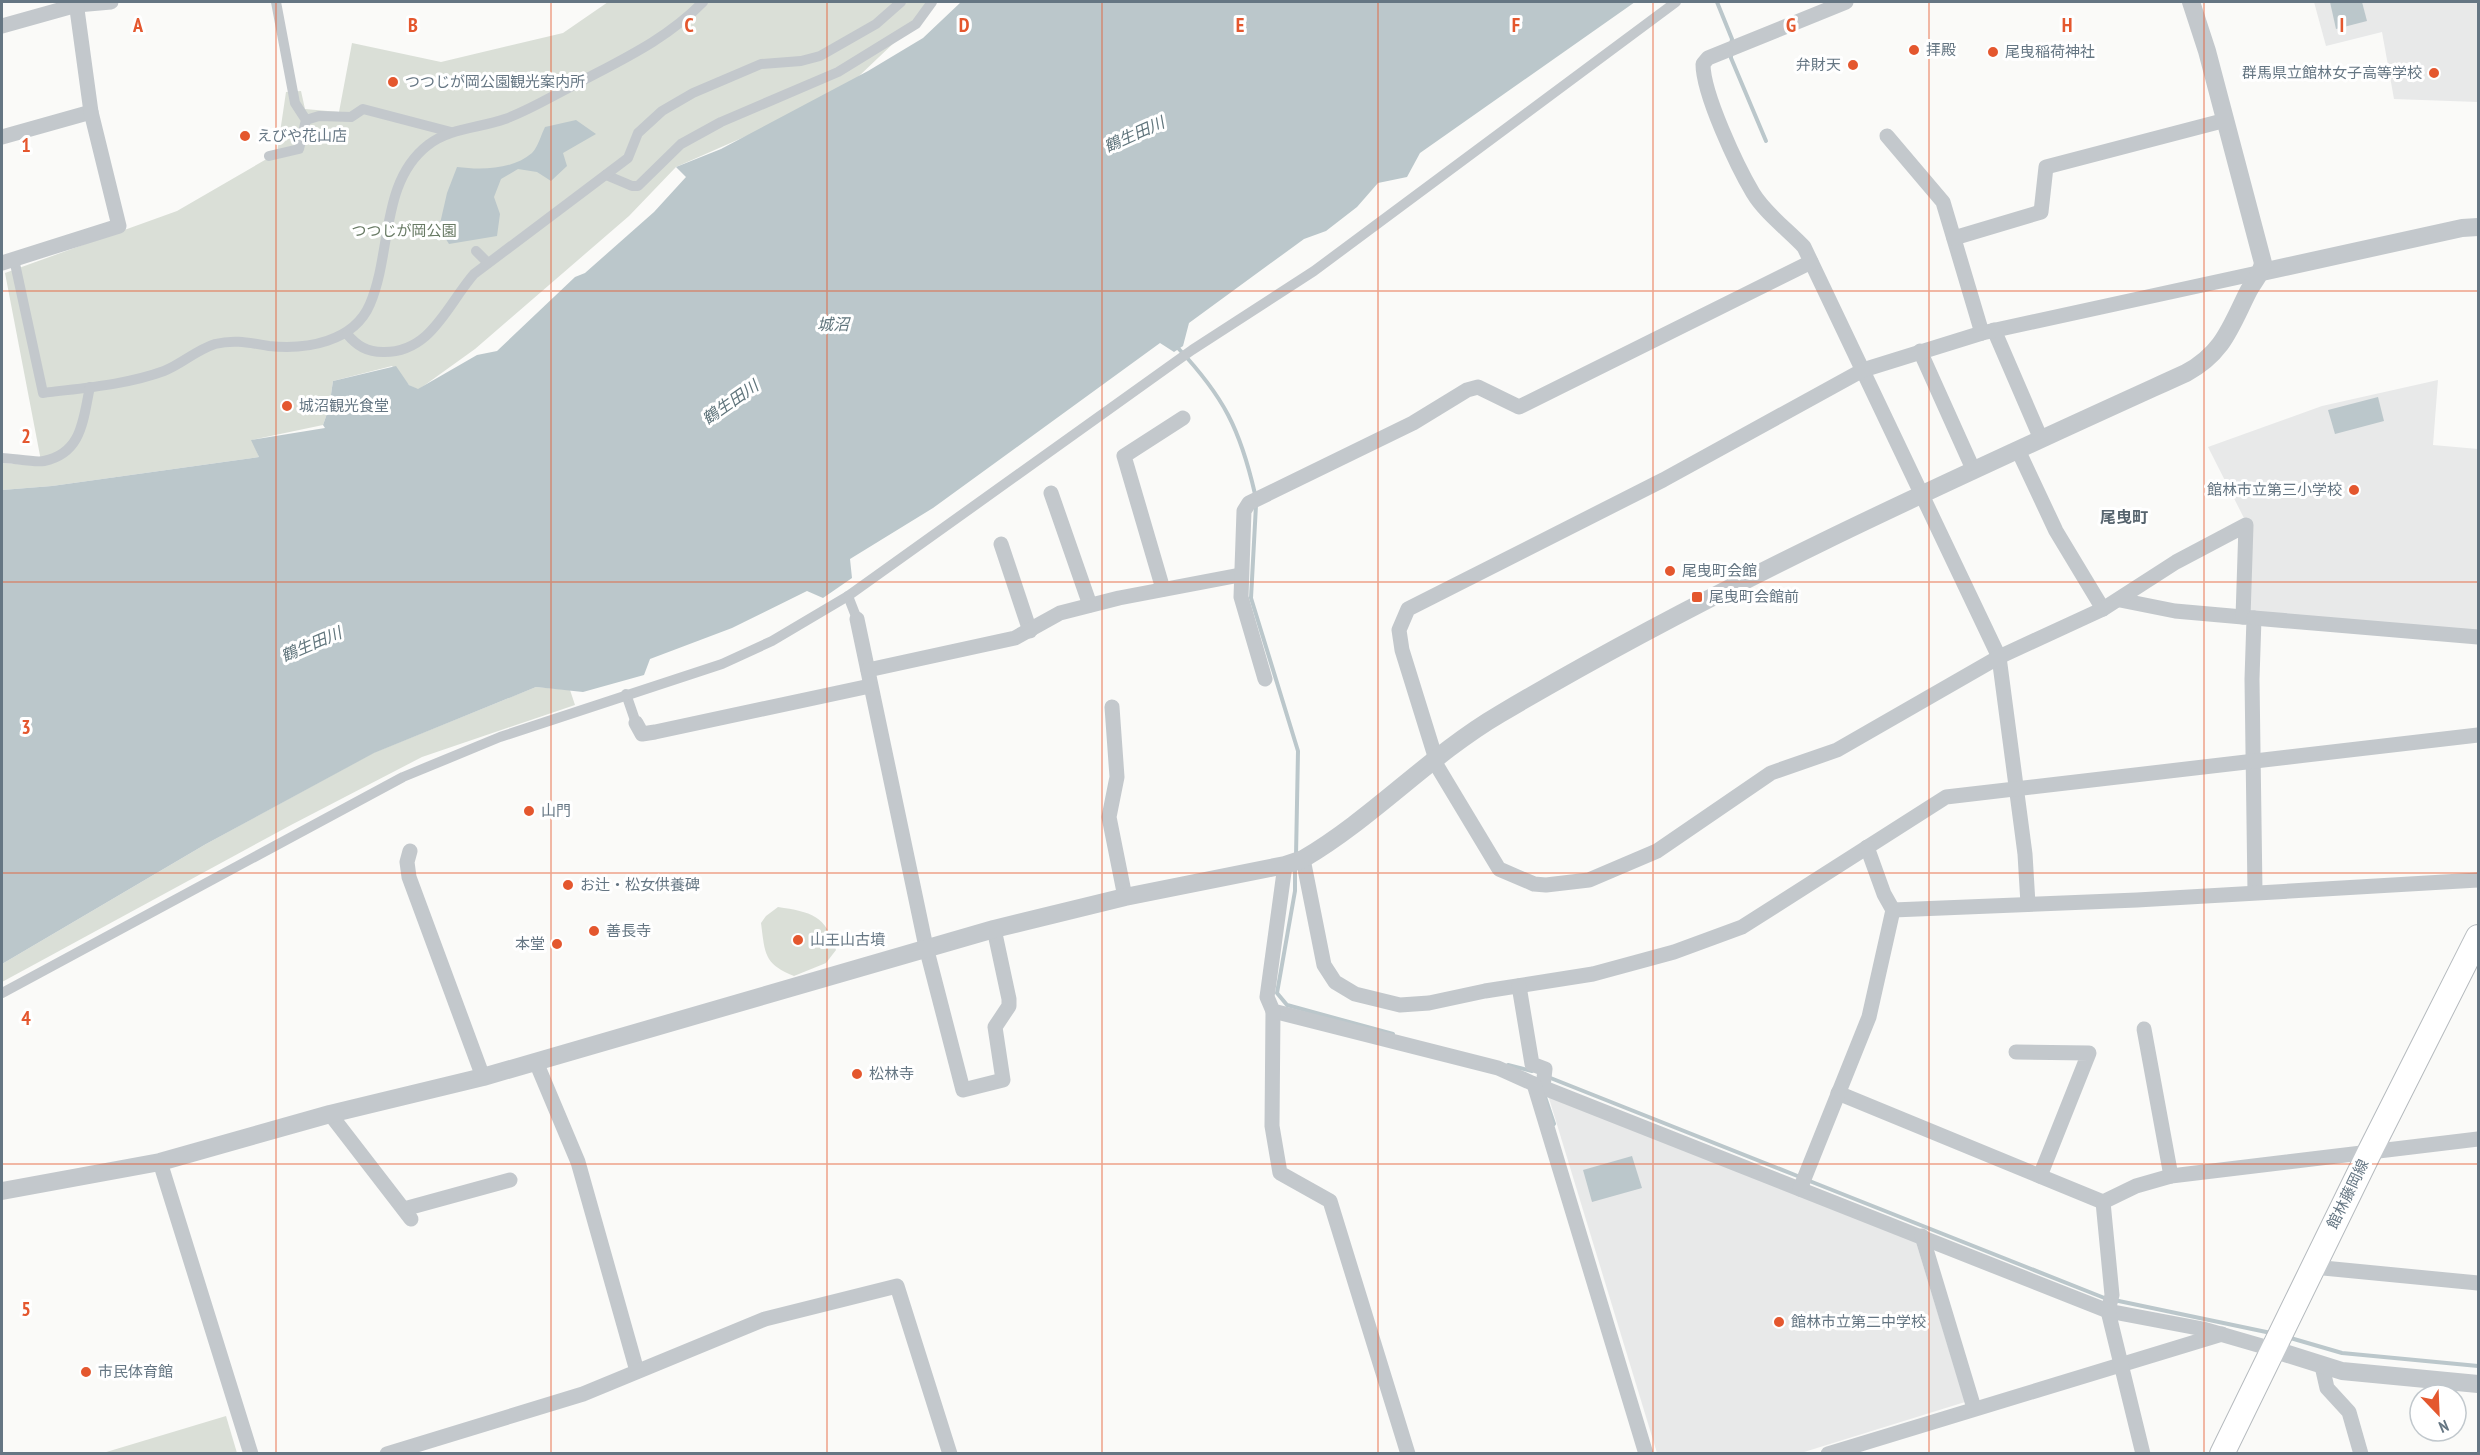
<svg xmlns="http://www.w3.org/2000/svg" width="2480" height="1455" font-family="'PT Sans Narrow','Noto Sans JP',sans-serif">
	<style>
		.built { fill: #e8e9e9 }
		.green { fill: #dadfd7 }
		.water { fill: #bbc7cb }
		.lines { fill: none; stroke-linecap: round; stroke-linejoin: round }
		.stream { stroke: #bbc7cb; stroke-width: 4 }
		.primary-casing { stroke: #b5babe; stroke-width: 26 }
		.pedestrian { stroke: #c3c8cc; stroke-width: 10 }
		.minor { stroke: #c3c8cc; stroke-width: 15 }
		.tertiary { stroke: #c3c8cc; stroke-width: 18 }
		.primary { stroke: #fff; stroke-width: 24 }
		.grid { fill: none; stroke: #e4572e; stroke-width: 1.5; stroke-opacity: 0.55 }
		.poi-dot { fill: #e4572e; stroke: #fff; stroke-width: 2 }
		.labels { text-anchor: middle; stroke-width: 6; stroke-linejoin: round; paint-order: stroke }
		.poi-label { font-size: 15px; fill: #657683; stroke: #fff; text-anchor: start }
		.park-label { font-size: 15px; fill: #687a64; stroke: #fff }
		.street-label { font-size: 15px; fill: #657683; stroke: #fff }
		.water-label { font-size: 16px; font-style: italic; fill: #60757c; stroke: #fff }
		.neighbourhood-label { font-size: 16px; font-weight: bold; fill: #57646e; stroke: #fff }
		.grid-label { font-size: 20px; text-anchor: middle; font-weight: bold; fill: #e4572e; stroke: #fff; stroke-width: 6; stroke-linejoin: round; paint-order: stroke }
	</style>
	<rect width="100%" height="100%" fill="#fafaf8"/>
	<g class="built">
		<polygon points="2314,2 2478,2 2478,102 2394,99 2382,32 2326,46"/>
		<polygon points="2438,380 2433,445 2478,449 2478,631 2247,613 2250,530 2208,447 2322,406"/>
		<polygon points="1548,1095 1916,1242 1965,1402 1801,1453 1657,1453"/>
	</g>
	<g class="green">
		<polygon points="608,2 937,2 839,95 676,167 629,216 475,349 418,390 409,385 392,366 333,381 329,408 323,425 252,440 259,457 52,486 2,490 2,463 42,466 5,273 177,211 277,153 286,92 301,91 305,109 339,112 352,43 441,62 563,33"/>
		<polygon points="536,687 570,690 575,705 422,757 291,825 2,982 2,964 206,844 373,753"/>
		<path d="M 778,907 C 811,912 826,915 836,950 L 826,963 L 794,976 C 764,964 765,954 761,923 L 766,916 Z"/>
		<polygon points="226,1416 237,1453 103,1453"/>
	</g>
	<g class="water">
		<polygon points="961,2 1635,2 1420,153 1407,177 1378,183 1357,207 1326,231 1304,239 1189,323 1183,346 1174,352 1160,343 933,508 850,559 852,578 823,598 807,591 732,628 650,659 644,675 583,692 536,687 374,753 206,844 2,964 2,490 52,486 259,457 251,440 325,428 323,425 329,408 333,381 396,366 409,385 418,389 477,355 497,351 575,277 585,273 654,212 686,177 676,167 721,149 868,71 923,38"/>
		<polygon points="2330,2 2362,2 2367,21 2336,29"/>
		<path d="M 576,120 L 596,134 L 563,153 L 567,166 L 551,181 L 537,172 L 518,169 L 501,179 L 494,197 L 500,214 L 497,236 L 449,244 L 439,228 L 447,193 L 457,167 C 481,170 512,170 532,153 C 538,147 541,135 545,127 Z"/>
		<polygon points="2378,397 2384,421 2335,434 2328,410"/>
		<polygon points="1632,1156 1642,1188 1592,1202 1583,1170"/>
	</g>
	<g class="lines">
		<g class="stream">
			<polyline points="1717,2 1732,39 1731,45"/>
			<polyline points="1731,53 1731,58 1766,141"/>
			<path d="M 1178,348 C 1224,397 1240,429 1255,494"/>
			<polyline points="1256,505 1251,598 1298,751 1296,856"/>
			<polyline points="1295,866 1295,891 1277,993 1287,1005 1393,1034"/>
			<polyline points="1508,1065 1532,1071"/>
			<polyline points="1548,1077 1800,1177"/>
			<polyline points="1545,1097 1554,1124"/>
			<polyline points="1807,1180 2107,1299"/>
			<polyline points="2114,1300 2271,1333"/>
			<polyline points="2287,1337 2342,1353 2478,1366"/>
		</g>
		<defs>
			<polyline id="primary" points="2222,1454 2370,1151 2478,937"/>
		</defs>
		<use href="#primary" class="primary-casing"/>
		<g class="pedestrian">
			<polyline points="306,120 319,116 351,117 363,109 451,132"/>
			<polyline points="269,156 299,149 306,120 295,103 276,2"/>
			<polyline points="606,175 632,186 638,186 681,144 721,122 838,72 916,24 932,2"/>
			<polyline points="476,251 488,263"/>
			<path d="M 14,259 L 43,393 C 82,388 126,385 164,371 C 182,364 196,350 215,344 C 235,339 250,343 269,346 C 306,350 354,342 370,304 C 392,253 380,182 428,145 C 449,128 480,128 505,119 C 530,110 554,95 578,83 C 623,59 667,39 703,2"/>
			<path d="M 347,334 C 357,346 367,352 383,352 C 431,353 447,305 474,274 L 628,158 L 638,133 L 662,111 L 693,93 L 761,64 L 801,61 L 820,56 L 876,24 L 901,2"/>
			<path d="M 2,458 C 12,458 35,463 44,461 C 83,453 83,418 90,387"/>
			<polyline points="848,596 857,619"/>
			<polyline points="626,694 636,723"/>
			<polyline points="2,993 403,777 500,737 722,664 772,641 848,596 1192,350 1314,271 1676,2"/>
		</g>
		<g class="minor">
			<path d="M 1846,2 L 1708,58 L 1703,64 C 1703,94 1737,166 1753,193 C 1765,213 1788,230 1804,247 L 1999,657 L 2025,854 L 2028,904"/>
			<polyline points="2,26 77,5 111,2"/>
			<polyline points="1887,136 1943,202 1982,333"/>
			<polyline points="2,137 91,112"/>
			<polyline points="1954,238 2041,212 2046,167 2226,120"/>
			<polyline points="2,263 119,226 91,112 76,2"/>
			<polyline points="1994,330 2041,439"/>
			<polyline points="1920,351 1973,469"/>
			<polyline points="2018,450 2056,531 2103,609"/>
			<polyline points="1051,493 1090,605"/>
			<polyline points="1001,544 1030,631"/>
			<polyline points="1163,589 1124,456 1183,418"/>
			<polyline points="2120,600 2175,611 2254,618 2252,679 2255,892"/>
			<polyline points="2243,617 2246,525 2176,562 2103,609 1999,657 1837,750 1771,773 1657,851 1589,880 1546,885 1534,884 1499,869 1434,761 1434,753 1402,650 1399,630 1408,609 1663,480 1863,370 1982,333 2262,272"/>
			<polyline points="2254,618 2478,637"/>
			<polyline points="857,619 926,947 963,1090 1003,1080 995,1027 1009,1006 1009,999 994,929"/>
			<polyline points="868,670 1015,638 1060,613 1119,598 1240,575"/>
			<polyline points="1265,679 1241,597 1244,511 1249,503 1413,423 1467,390 1478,387 1519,407 1811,262"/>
			<polyline points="1112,707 1117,777 1109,817 1125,897"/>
			<polyline points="636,723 642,734 655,732 870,686"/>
			<polyline points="410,851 407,862 409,877 483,1077"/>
			<polyline points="1303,859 1324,965 1335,982 1355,994 1400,1005 1429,1003 1485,991 1593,974 1674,952 1742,927 1946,797 2478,735"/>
			<polyline points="1285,865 1267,997 1273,1011 1498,1068 1534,1084 2108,1311 2203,1329 2272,1349"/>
			<polyline points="1893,910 2137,900 2478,880"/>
			<polyline points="1519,986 1532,1064 1545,1069 1543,1087"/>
			<polyline points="1273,1011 1272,1126 1280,1173 1330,1201 1408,1454"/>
			<polyline points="2144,1029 2171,1176"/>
			<polyline points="2016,1052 2089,1053 2040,1176"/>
			<polyline points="536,1062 578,1162 637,1371"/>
			<polyline points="1534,1084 1646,1454"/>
			<polyline points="1838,1093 2103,1202"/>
			<polyline points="330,1114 411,1219"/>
			<polyline points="160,1162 251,1454"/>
			<polyline points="1800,1189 1869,1017 1893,910 1884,894 1867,847"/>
			<polyline points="404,1209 510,1180"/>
			<polyline points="1922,1236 1974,1408"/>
			<polyline points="2313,1267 2478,1283"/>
			<polyline points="2322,1366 2327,1388 2349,1412 2361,1454"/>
			<polyline points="387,1454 583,1394 765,1319 897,1286 950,1454"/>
			<polyline points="1828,1454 2222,1334"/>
			<polyline points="2143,1454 2108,1311 2112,1295 2103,1202 2136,1186 2171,1176 2478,1139"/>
		</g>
		<g class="tertiary">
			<polyline points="2262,272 2462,228 2478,227"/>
			<path d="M 2,1191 L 160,1162 L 330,1114 L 483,1077 L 994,929 L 1125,897 L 1285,865 L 1303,859 C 1373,818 1430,755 1500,714 C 1721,583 1953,479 2186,373 C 2223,353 2230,328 2248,292 C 2253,282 2261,275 2263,263 L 2207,51 L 2191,2"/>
			<polyline points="2272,1349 2342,1371 2478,1384"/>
		</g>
		<use href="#primary" class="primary"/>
	</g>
	<path class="grid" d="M 276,2 L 276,1454M 551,2 L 551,1454M 827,2 L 827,1454M 1102,2 L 1102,1454M 1378,2 L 1378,1454M 1653,2 L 1653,1454M 1929,2 L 1929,1454M 2204,2 L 2204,1454M 2,291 L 2478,291M 2,582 L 2478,582M 2,873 L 2478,873M 2,1164 L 2478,1164"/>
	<g class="poi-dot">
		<circle cx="1914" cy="50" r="6"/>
		<circle cx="1993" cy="52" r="6"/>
		<circle cx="1853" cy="65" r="6"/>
		<circle cx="2434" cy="73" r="6"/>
		<circle cx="393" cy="82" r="6"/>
		<circle cx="245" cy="136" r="6"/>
		<circle cx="287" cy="406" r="6"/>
		<circle cx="2354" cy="490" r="6"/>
		<circle cx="1670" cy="571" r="6"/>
		<rect x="1691" y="591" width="12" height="12" rx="3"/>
		<circle cx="529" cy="811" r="6"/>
		<circle cx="568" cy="885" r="6"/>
		<circle cx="594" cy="931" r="6"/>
		<circle cx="798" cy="940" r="6"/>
		<circle cx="557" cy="944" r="6"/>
		<circle cx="857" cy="1074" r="6"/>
		<circle cx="1779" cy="1322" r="6"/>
		<circle cx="86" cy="1372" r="6"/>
	</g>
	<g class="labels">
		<g class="poi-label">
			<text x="1926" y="55">拝殿</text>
			<text x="2005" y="57">尾曳稲荷神社</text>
			<text x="1841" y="70" text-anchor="end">弁財天</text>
			<text x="2422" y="78" text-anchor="end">群馬県立館林女子高等学校</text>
			<text x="405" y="87">つつじが岡公園観光案内所</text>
			<text x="257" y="141">えびや花山店</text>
			<text x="299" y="411">城沼観光食堂</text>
			<text x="2342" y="495" text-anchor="end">館林市立第三小学校</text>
			<text x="1682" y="576">尾曳町会館</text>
			<text x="1709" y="602">尾曳町会館前</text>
			<text x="541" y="816">山門</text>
			<text x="580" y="890">お辻・松女供養碑</text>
			<text x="606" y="936">善長寺</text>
			<text x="810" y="945">山王山古墳</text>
			<text x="545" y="949" text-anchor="end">本堂</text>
			<text x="869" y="1079">松林寺</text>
			<text x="1791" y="1327">館林市立第二中学校</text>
			<text x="98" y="1377">市民体育館</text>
		</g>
		<g class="park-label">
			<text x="404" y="236">つつじが岡公園</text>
		</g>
		<g class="street-label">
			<text transform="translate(2348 1194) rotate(-64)" y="5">館林藤岡線</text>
		</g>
		<g class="water-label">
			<text transform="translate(1134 134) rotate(-24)" y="6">鶴生田川</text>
			<text x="833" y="330">城沼</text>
			<text transform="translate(730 402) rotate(-35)" y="6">鶴生田川</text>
			<text transform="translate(311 644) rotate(-23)" y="6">鶴生田川</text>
		</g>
		<g class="neighbourhood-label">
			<text x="2124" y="523">尾曳町</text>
		</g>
	</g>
	<g class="grid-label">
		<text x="138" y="32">A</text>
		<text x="413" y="32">B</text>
		<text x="689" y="32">C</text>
		<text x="964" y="32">D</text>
		<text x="1240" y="32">E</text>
		<text x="1516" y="32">F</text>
		<text x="1791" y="32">G</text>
		<text x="2067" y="32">H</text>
		<text x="2342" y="32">I</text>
		<text x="26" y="152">1</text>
		<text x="26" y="443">2</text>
		<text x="26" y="734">3</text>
		<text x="26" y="1025">4</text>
		<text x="26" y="1316">5</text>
	</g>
	<rect width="2480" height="1455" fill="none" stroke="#657683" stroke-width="6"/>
	<g transform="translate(2438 1413) rotate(157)"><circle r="28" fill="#ffffff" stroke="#c1c8cd" stroke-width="1.5"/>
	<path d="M0-4.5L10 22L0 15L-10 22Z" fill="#e4572e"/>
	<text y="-9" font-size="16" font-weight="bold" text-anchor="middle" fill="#657683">N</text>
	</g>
</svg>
